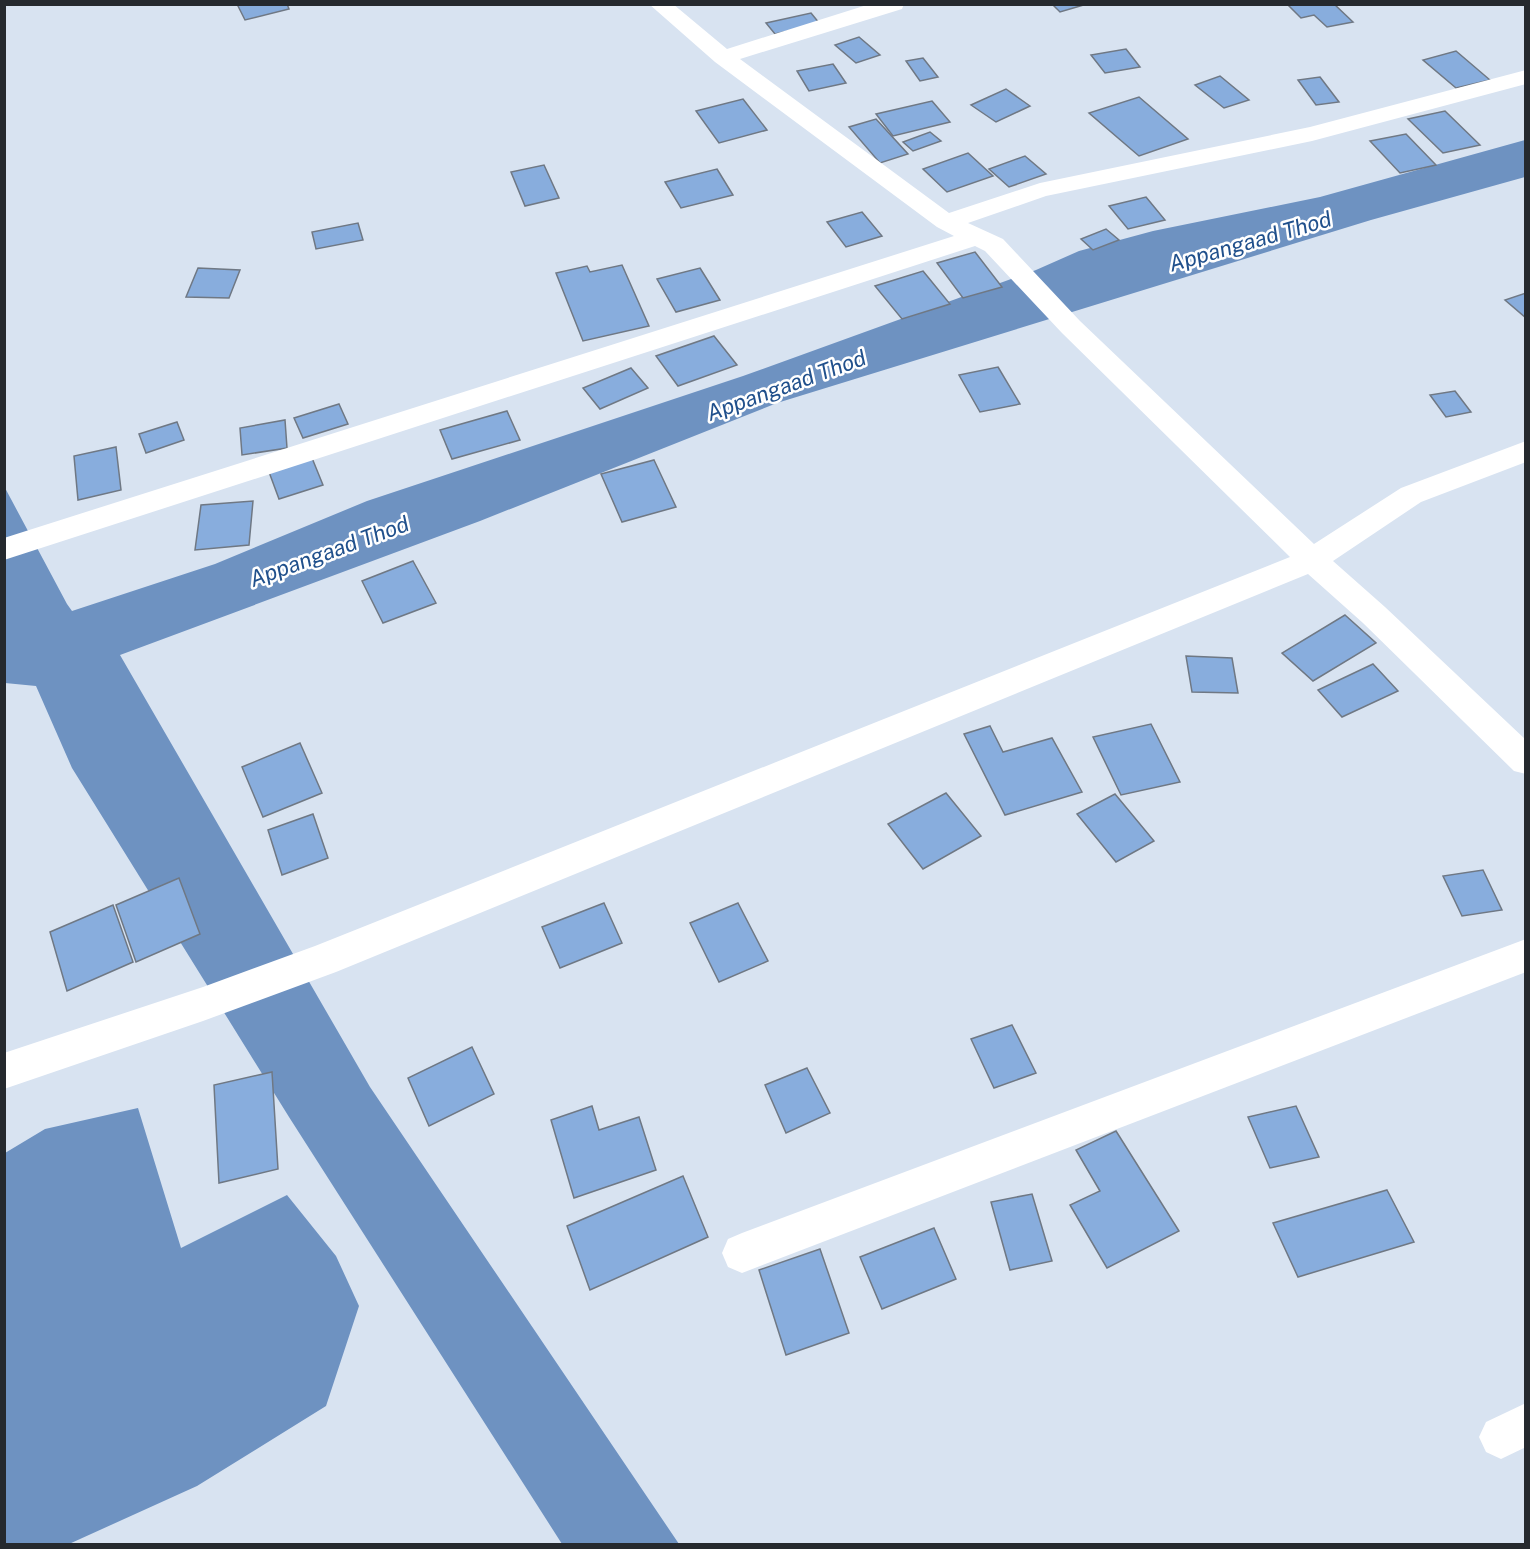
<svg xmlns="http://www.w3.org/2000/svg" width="1530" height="1549" font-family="'Public Sans',sans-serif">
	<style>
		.water { fill: #6e92c1 }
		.building { fill: #88addd; stroke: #6f7884; stroke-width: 1.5 }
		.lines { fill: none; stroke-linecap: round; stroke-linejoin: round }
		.minor { fill: #fff; fill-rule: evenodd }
		.labels { text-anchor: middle; stroke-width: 5; stroke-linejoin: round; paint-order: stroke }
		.water-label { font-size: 22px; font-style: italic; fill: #20508c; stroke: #fff }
	</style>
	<rect width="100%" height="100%" fill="#d8e3f1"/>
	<g class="water">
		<polygon points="1525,140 1525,177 1371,220 777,403 480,521 120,655 370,1087 679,1544 562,1544 289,1117 72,768 36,686 5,683 4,486 67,604 72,611 215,564 367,501 743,376 1036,270 1079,251 1153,231 1320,197"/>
		<polygon points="138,1108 181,1248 287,1195 336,1256 359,1306 326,1406 197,1486 69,1544 5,1544 5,1153 45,1129"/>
	</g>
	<g class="building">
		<polygon points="237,4 287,4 289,9 245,20"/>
		<polygon points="1052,4 1087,4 1060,12"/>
		<polygon points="1287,4 1334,4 1353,22 1327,27 1314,15 1301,18"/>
		<polygon points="811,13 820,24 775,34 766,23"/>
		<polygon points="859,37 880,55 856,63 835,45"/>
		<polygon points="1126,49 1140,67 1105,73 1091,55"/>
		<polygon points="1456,51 1490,80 1456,88 1423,60"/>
		<polygon points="923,58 938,77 920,81 906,61"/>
		<polygon points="833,64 846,83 809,91 797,71"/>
		<polygon points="1220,76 1249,100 1224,108 1195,85"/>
		<polygon points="1320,77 1339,102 1316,105 1298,80"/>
		<polygon points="1006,89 1030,106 996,122 971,105"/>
		<polygon points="1139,97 1188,139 1139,156 1089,113"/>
		<polygon points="743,99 767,130 719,143 696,111"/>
		<polygon points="932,101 950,122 893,136 876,114"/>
		<polygon points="1445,111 1480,145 1443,153 1408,119"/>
		<polygon points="876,119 908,154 880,163 849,127"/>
		<polygon points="930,132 941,141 913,151 903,142"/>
		<polygon points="1406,134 1436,165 1400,173 1370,141"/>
		<polygon points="968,153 993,176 947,192 923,169"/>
		<polygon points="1025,156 1046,174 1009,187 989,169"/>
		<polygon points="544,165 559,198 525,206 511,172"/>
		<polygon points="717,169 733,195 681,208 665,182"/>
		<polygon points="1146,197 1165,220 1128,229 1109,206"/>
		<polygon points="862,212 882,236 846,247 827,222"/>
		<polygon points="358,223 363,240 316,249 312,232"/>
		<polygon points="1106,229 1119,240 1093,250 1081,239"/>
		<polygon points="975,252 1002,287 963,298 937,263"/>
		<polygon points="622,265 649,326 583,341 556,273 587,266 590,272"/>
		<polygon points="198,268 240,270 229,298 186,297"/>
		<polygon points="700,268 720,300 676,312 657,279"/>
		<polygon points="923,271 950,304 902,319 875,286"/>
		<polygon points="1526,293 1526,318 1505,300"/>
		<polygon points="714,336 737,365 678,386 656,356"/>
		<polygon points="998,367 1020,404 980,412 959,375"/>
		<polygon points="631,368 648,388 600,409 583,388"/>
		<polygon points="1455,391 1471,412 1446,417 1430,395"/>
		<polygon points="339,404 348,424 303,438 294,418"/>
		<polygon points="507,411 520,440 452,459 440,430"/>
		<polygon points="285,420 287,448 242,455 240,428"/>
		<polygon points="177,422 184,440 146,453 139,434"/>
		<polygon points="116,447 121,490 78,500 74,456"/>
		<polygon points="312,458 323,485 279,499 269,472"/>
		<polygon points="654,460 676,507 622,522 601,474"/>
		<polygon points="253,501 249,545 195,550 201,505"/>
		<polygon points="413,561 436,603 383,623 362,581"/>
		<polygon points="1345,615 1376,643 1313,681 1282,653"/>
		<polygon points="1186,656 1232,658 1238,693 1192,692"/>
		<polygon points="1373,664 1398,691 1342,717 1318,690"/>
		<polygon points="1151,724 1180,782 1121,795 1093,737"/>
		<polygon points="990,726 1003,752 1052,738 1082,792 1005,815 964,734"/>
		<polygon points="300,743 322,793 263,817 242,767"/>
		<polygon points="946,793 981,836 923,869 888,824"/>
		<polygon points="1115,794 1154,841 1116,862 1077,814"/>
		<polygon points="313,814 328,858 282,875 268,830"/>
		<polygon points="1483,870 1502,910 1462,916 1443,876"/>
		<polygon points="179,878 200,934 136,962 116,905"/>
		<polygon points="604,903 622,943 560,968 542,927"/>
		<polygon points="738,903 768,961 719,982 690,923"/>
		<polygon points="113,905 133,962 67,991 50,932"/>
		<polygon points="1012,1025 1036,1073 994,1088 971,1039"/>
		<polygon points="472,1047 494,1094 429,1126 408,1078"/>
		<polygon points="807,1068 830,1113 786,1133 765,1085"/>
		<polygon points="272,1072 278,1169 219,1183 214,1085"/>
		<polygon points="592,1106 599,1130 639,1117 656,1170 574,1198 551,1120"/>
		<polygon points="1296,1106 1319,1157 1270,1168 1248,1117"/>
		<polygon points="1116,1131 1179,1231 1107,1268 1070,1205 1100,1191 1076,1150"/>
		<polygon points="683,1176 708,1237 590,1290 567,1226"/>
		<polygon points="1387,1190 1414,1242 1298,1277 1273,1223"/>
		<polygon points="1032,1194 1052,1261 1010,1270 991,1202"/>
		<polygon points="934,1228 956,1279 882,1309 860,1257"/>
		<polygon points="820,1249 849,1333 786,1355 759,1270"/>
	</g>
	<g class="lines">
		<g class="minor">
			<polygon points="649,4 673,4 727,49 870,4 904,4 902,9 740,59 949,213 1040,183 1310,127 1526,70 1526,84 1312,141 1046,196 968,223 1003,239 1080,321 1314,544 1401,488 1526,441 1526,462 1421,502 1333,561 1385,607 1526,740 1526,774 1514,771 1363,623 1308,574 336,972 203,1021 4,1089 4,1053 203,987 315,946 1290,557 1062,333 985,251 975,246 4,560 4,538 954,236 937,227 715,62"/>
			<polygon points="1526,939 1526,972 742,1273 728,1267 722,1253 728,1239 742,1233"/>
			<polygon points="1526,1403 1526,1447 1501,1459 1486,1452 1479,1437 1486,1422"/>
		</g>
	</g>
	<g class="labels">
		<g class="water-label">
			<text transform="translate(1250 241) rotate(-16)" y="8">Appangaad Thod</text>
			<text transform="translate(786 385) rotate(-20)" y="8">Appangaad Thod</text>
			<text transform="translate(329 551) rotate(-20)" y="8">Appangaad Thod</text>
		</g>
	</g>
	<rect width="1530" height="1549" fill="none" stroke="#25292e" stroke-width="12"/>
</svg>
